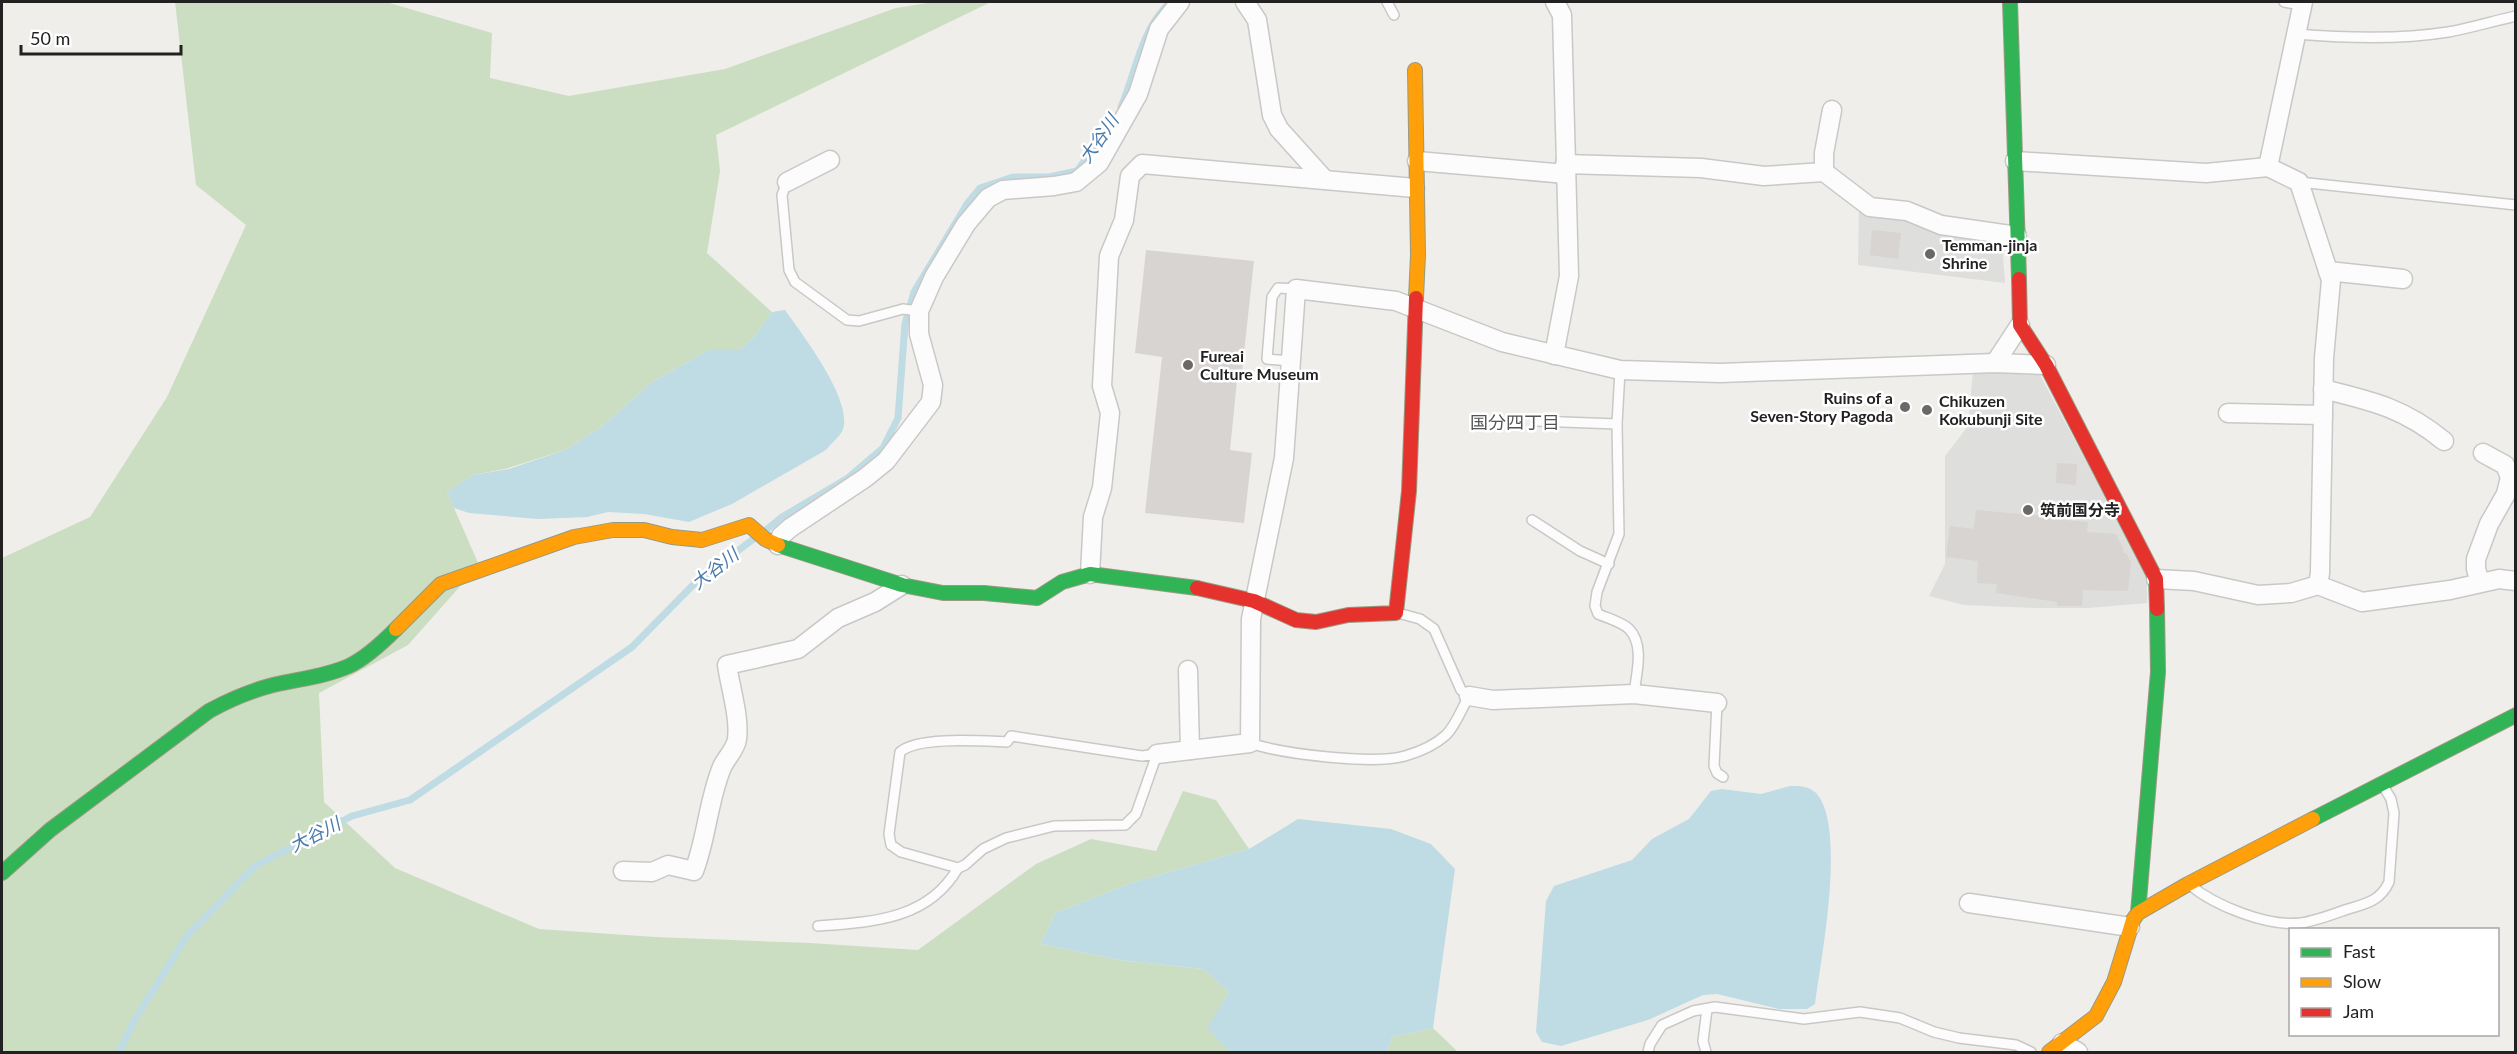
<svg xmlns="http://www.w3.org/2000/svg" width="2517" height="1054" font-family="Lato,'Noto Sans JP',sans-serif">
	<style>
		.religious { fill: #dededc }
		.forest { fill: #cbdec1 }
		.water { fill: #bfdbe3 }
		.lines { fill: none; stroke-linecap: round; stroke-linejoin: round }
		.stream { stroke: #bfdbe3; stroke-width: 7 }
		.building { fill: #d7d4d2 }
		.lane-casing { stroke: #c9c8c7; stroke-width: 12 }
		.street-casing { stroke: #c9c8c7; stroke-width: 21 }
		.fast-casing { stroke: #999a82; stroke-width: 16 }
		.slow-casing { stroke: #999a82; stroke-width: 16 }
		.jam-casing { stroke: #999a82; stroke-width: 16 }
		.lane { stroke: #fdfcfc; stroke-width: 9 }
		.street { stroke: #fdfcfc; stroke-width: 18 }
		.fast { stroke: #30b455; stroke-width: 14 }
		.slow { stroke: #ff9f0a; stroke-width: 14 }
		.jam { stroke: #e5322d; stroke-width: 14 }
		.poi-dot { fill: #6a6968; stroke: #fff; stroke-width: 2 }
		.labels { text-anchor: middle; stroke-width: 5; stroke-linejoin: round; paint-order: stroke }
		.poi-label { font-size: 16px; font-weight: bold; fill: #222; stroke: #fff; text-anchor: start }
		.water-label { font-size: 18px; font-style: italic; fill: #4a7aab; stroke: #fff }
		.neighbourhood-label { font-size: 18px; fill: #555; stroke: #fff }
	</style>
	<rect width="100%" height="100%" fill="#f0eeeb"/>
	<g class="religious">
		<polygon points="1859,209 2002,243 2005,283 1858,265"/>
		<polygon points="1973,372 2040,375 2147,576 2147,603 2088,608 2034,608 1964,605 1929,596 1945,564 1945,456 1968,426"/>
	</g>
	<g class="forest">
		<polygon points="175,2 386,2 492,33 490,78 569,96 725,69 896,8 934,2 991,2 716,135 720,171 707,253 772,312 755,336 741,349 711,349 652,382 600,428 565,450 505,469 473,475 447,492 479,565 408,645 319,693 324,802 395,868 539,929 655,937 810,943 918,950 1036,864 1091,839 1156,851 1183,791 1216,800 1249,849 1131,883 1055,913 1041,944 1119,960 1203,969 1229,992 1208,1028 1230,1052 2,1052 2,558 90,517 167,397 246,225 196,185"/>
		<polygon points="1433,1028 1458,1052 1387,1052 1392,1037"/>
	</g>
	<g class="water">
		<path d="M 785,310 C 802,334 853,400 843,429 C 841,436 831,443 826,450 L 732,504 L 689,522 L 644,514 L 608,512 L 587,517 L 538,519 L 469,513 L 454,508 L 447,492 L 473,475 L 509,469 L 565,450 L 600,428 L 652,382 L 711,349 L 741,349 L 755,336 L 772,312 Z"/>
		<path d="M 1790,786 C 1800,786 1809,786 1816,793 C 1847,826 1821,959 1815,1004 L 1807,1009 L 1779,1009 L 1717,994 L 1703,995 L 1648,1020 L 1561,1046 L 1542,1042 L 1536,1032 L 1546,901 L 1554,886 L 1632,860 L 1652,839 L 1689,819 L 1711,791 L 1722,789 L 1761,794 Z"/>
		<polygon points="1298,819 1391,829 1431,844 1455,869 1433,1028 1392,1037 1387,1052 1230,1052 1207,1028 1229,992 1203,969 1119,960 1041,944 1055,913 1131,883 1249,849"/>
	</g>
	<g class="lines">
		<g class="stream">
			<path d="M 1121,107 C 1137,69 1140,32 1170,2"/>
			<polyline points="765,531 782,517 848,478 883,448 898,418 905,324 914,292 967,204 980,188 1013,177 1049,177 1077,171 1116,117"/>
			<polyline points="119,1052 134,1021 187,936 255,866 352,816 410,800 632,647 693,585 756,537"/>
		</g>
	</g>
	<g class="building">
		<polygon points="1872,230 1901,233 1898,259 1870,255"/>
		<polygon points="1146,250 1254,261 1242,371 1238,370 1230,450 1252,453 1244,523 1145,513 1162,357 1135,353"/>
		<polygon points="2057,463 2077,464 2076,485 2056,483"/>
		<polygon points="1976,510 2064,518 2064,520 2088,522 2087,532 2116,534 2123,548 2123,553 2126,553 2131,562 2128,591 2083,590 2082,606 2057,606 2057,602 1996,593 1997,584 1977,583 1978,561 1946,557 1950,526 1974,529"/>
	</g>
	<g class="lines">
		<defs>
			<g id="lane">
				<polyline points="1387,2 1394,15"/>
				<polyline points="2284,2 2302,5"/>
				<path d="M 2296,34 C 2346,38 2398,40 2448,32 C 2471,28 2493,21 2516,16"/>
				<polyline points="787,182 782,195 789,270 795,282 847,320 859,321 903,309 919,311"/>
				<polyline points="2299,182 2516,205"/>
				<polyline points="1291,361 1267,359 1272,297 1278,288 1296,289"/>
				<path d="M 1620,370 L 1617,424 L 1619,534 L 1597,592 L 1595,606 L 1598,614 C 1607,618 1622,622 1629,629 C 1645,645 1636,675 1634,694"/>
				<polyline points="1537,421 1617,424"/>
				<polyline points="1532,520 1580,551 1609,564"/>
				<polyline points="1717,703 1714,766 1717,773 1723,777"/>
				<path d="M 1011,736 L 1142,756 L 1157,754 L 1136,814 L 1125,825 L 1054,826 L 1006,838 L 983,849 L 965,865 L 958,868 L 901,852 L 891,845 L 889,834 L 900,752 C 918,736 982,741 1007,742 Z"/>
				<path d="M 1250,743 C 1282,754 1373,765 1405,756 C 1419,752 1435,745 1446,735 C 1456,725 1462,708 1469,696 L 1461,690 L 1434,629 L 1420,619 L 1398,613"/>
				<path d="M 2190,885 C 2215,906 2268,927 2301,923 C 2315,921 2331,915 2345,910 C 2364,904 2380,902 2389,882 L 2394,813 L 2391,799 L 2382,784"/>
				<path d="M 818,926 C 872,922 928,920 958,868"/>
				<polyline points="1648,1052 1650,1044 1662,1025 1693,1011 1715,1007 1804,1019 1860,1012 1900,1018 1934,1032 1959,1038 2016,1045 2031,1052"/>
				<polyline points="1706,1052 1703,1041 1707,1009"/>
			</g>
			<g id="street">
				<polyline points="1245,2 1257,20 1272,115 1279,129 1325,180"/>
				<polyline points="1417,161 1566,174"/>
				<polyline points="2015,161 2206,173 2268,167 2299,182 2331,280 2324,358 2320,573 2318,585"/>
				<polyline points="1565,164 1701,168 1764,176 1824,172 1824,153 1832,110"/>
				<polyline points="2268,167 2303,2"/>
				<polyline points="1824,172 1870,207 1907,211 1941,225 2017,236"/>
				<polyline points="787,182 830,160"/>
				<polyline points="2328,271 2403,279"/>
				<polyline points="1554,355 1569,276 1562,15 1555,2"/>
				<polyline points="1995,363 2020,325"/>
				<path d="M 2323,389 C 2372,401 2404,408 2444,441"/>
				<polyline points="2228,413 2323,415"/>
				<polyline points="778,545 781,536 790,528 865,478 886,461 931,402 933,385 919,334 919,311 934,277 966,224 988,198 1003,190 1054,186 1076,182 1099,163 1138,94 1159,29 1180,2"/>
				<polyline points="1090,574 1093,517 1102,488 1110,413 1102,386 1109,256 1124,220 1130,176 1142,164 1415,188"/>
				<polyline points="2156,579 2194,581 2258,595 2291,593 2318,585 2362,602 2450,590 2499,579 2516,581"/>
				<polyline points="2480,582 2476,569 2476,559 2489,524 2506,494 2510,477 2505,465 2483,453"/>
				<polyline points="1188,670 1190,750"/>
				<polyline points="1469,696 1493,700 1634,694 1717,703"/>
				<polyline points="1157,754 1250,743 1251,619 1284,458 1296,289 1396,301 1502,342 1620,370 1720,373 1995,363 2046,365"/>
				<path d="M 623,871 L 652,872 L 668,865 L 694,871 C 707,837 708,801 722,767 C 726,758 736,749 737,739 C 740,718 730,686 727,665 L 798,649 L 838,618 L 875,602 L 902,585"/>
				<polyline points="1969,903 2130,927"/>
				<polyline points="2062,1043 2078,1052"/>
			</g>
			<g id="fast">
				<polyline points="2010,2 2019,279"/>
				<polyline points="778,545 902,585 943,593 984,593 1037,598 1062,582 1090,574 1197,588"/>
				<polyline points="2313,819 2516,715"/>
				<path d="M 2,873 L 50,830 L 209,711 C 229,700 250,691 273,685 C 298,679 324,677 349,666 C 366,658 382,643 396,629"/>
				<polyline points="2138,913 2158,672 2157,609"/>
			</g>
			<g id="slow">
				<polyline points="1415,70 1418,255 1416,298"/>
				<polyline points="396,629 441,584 574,537 613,530 644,530 672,537 702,540 749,525 765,539 778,545"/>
				<polyline points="2049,1052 2096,1016 2114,982 2133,920 2138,913 2188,884 2313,819"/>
			</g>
			<g id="jam">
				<polyline points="2019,279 2020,325 2046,365 2156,579 2157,609"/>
				<polyline points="1197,588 1254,601 1296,620 1316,622 1348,615 1396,613 1409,491 1416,298"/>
			</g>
		</defs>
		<use href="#lane" class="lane-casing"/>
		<use href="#street" class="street-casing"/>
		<use href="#fast" class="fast-casing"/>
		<use href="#slow" class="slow-casing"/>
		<use href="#jam" class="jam-casing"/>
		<use href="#lane" class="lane"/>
		<use href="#street" class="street"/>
		<use href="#fast" class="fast"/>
		<use href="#slow" class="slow"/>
		<use href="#jam" class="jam"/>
	</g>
	<g class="poi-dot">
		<circle cx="1930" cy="254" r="6"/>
		<circle cx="1188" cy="365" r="6"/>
		<circle cx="1905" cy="407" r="6"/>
		<circle cx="1927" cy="410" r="6"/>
		<circle cx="2028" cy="510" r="6"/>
	</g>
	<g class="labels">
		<g class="poi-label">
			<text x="1942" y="251">Temman-jinja<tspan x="1942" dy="18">Shrine</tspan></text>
			<text x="1200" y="362">Fureai<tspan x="1200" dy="18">Culture Museum</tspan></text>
			<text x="1893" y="404" text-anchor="end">Ruins of a<tspan x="1893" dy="18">Seven-Story Pagoda</tspan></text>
			<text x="1939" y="407">Chikuzen<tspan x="1939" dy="18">Kokubunji Site</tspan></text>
			<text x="2040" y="516">筑前国分寺</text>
		</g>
		<g class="water-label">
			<text transform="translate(1099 139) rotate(-55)" y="6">大谷川</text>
			<text transform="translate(715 569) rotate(-38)" y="6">大谷川</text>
			<text transform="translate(315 835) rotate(-27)" y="6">大谷川</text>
		</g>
		<g class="neighbourhood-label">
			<text x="1515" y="429">国分四丁目</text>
		</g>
	</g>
	<rect width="2517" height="1054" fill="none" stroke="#222222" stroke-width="6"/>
	<rect x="2289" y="928" width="210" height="108" fill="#ffffff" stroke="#a7a7a7" stroke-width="1.5"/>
	<rect x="2301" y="948" width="30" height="9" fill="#30b455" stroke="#a7a7a7" stroke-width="1.5"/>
	<text x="2343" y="958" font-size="18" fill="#222222">Fast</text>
	<rect x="2301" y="978" width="30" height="9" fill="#ff9f0a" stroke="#a7a7a7" stroke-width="1.5"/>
	<text x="2343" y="988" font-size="18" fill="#222222">Slow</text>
	<rect x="2301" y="1008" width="30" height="9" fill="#e5322d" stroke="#a7a7a7" stroke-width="1.5"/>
	<text x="2343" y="1018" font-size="18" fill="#222222">Jam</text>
	<path d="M21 45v9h160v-9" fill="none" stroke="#222222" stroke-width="3"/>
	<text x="30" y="45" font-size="18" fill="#222222" stroke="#ffffff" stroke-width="4.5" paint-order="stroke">50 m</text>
</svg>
